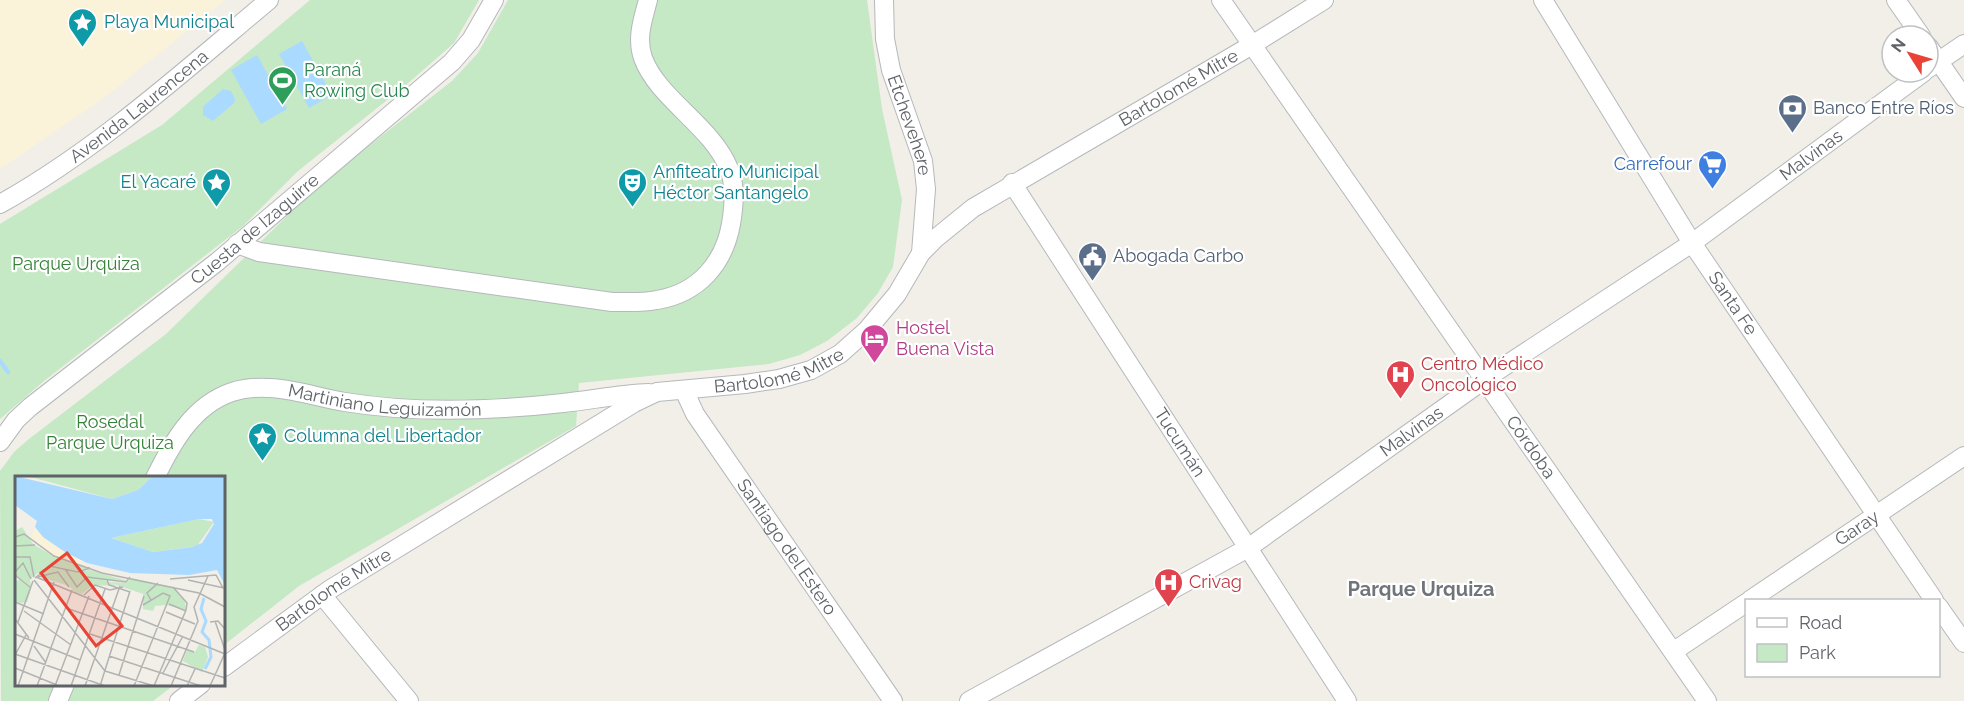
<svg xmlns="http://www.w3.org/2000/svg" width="1964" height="701" font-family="Raleway,sans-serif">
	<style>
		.green { fill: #c5e8c5 }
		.sand { fill: #fbf3d9 }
		.water { fill: #aadaff }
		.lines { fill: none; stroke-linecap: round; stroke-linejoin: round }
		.stream { stroke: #aadaff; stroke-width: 4.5 }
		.minor-casing { stroke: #b5b8bc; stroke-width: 20 }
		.minor { stroke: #fff; stroke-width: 18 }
		.labels { text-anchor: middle; stroke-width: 4.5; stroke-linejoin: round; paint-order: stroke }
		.culture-label { font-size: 18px; fill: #0d838f; stroke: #fff; text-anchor: start }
		.leisure-label { font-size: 18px; fill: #27864d; stroke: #fff; text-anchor: start }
		.street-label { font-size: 18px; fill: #5f6368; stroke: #fff }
		.service-label { font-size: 18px; fill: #4e5e75; stroke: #fff; text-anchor: start }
		.shop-label { font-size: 18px; fill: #366cbe; stroke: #fff; text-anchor: end }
		.park-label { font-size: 18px; fill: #348238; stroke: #fff }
		.hotel-label { font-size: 18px; fill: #b23c85; stroke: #fff; text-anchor: start }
		.health-label { font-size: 18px; fill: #be3a42; stroke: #fff; text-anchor: start }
		.neighbourhood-label { font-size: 20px; font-weight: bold; fill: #70757a; stroke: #fff }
		.inset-river { fill: none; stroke: #aadaff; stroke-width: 3 }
		.inset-road { fill: none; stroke: #b3b3b1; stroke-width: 1.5 }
		.view { fill: #ea4335; fill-opacity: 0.15; stroke: #ea4335; stroke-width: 3 }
		.inset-edge { fill: none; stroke: #5f6368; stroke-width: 3 }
	</style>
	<rect width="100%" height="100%" fill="#f1efe8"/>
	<g class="green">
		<polygon points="310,0 479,0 454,43 406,85 298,171 243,226 44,381 0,419 0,224 162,125"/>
		<polygon points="508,0 867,0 882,109 902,200 893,267 878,293 857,318 827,341 800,355 769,364 579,383 576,426 299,586 224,645 224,478 16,478 16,684 174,685 153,701 1,701 0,471 14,452 29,439 166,334 321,183 452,81 478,53"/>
	</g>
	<polygon class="sand" points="0,0 225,0 105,97 0,169"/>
	<g class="water">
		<polygon points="302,41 332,95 309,108 279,54"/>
		<polygon points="257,55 287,109 261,124 231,70"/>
		<polygon points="223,89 231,91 235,99 234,103 213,121 203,115 203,107"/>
	</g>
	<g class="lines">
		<polyline class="stream" points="0,361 8,372"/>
		<defs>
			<g id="minor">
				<path id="s1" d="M 884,0 L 885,39 L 891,70 L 923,161 L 926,189 L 921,253"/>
				<path id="s2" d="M 1221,0 L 1707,701"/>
				<path id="s3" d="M 1543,0 L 1692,243 L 1934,600"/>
				<polyline points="1896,0 1921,36"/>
				<polyline points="1928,46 1964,98"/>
				<polyline points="1929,68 1964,44"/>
				<path id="s4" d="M 1012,183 L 1347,701"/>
				<path id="s5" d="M 0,204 C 98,149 183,72 269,0"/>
				<path d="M 237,244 L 259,252 L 612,302 C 627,302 643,303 657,300 C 699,293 724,263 731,224 C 734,206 736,186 729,169 C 712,126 658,99 643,58 C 636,38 643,19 648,0"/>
				<path id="s6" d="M 684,390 L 695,414 L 893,701"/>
				<path id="s7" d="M 0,442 L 16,420 L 30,407 L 217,262 L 452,62 L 471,40 L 494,0"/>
				<path id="s8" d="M 155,478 C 172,443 193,405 232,392 C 269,380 309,396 345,402 C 417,414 491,411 563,403 C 592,400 620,394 649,393"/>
				<polyline points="322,595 409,701"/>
				<path id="s9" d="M 1750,600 L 1964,456"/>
				<polyline points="1938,606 1964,643"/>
				<polyline points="1674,651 1746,603"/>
				<path id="s10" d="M 224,667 L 329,590 L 634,403 L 657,392 L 745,384 L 779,379 L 811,370 L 840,354 L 867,330 L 897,294 L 921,253 L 936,238 L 973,208 L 1252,45 L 1324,0"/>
				<polyline points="58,701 65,684"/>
				<polyline points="179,701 201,684"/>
				<path id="s11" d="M 969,701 L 1248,548 L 1485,379 L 1692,243 L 1924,72"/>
			</g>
		</defs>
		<use href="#minor" class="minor-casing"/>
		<use href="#minor" class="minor"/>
	</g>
	<defs>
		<symbol id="sight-pin" viewBox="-11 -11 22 30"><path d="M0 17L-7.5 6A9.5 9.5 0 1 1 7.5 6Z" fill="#0f9aa8" stroke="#fff"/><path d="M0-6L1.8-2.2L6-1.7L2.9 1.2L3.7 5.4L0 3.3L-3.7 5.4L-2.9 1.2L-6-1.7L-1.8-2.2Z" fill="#fff"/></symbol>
		<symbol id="stadium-pin" viewBox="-11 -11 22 30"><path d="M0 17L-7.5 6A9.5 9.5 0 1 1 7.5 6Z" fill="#2e9e5b" stroke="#fff"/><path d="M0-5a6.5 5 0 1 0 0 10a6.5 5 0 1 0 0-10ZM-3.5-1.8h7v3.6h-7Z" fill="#fff"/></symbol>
		<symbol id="bank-pin" viewBox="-11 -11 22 30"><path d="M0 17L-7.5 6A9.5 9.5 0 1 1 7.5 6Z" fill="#5c6f8a" stroke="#fff"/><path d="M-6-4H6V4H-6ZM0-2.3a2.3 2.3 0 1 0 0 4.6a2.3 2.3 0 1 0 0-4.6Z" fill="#fff"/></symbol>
		<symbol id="supermarket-pin" viewBox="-11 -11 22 30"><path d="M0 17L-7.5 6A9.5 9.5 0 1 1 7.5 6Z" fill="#3f7fe0" stroke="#fff"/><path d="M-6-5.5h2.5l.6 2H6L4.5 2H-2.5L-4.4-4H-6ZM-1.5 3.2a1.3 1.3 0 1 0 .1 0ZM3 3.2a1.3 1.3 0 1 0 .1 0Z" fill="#fff"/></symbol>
		<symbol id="theatre-pin" viewBox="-11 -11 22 30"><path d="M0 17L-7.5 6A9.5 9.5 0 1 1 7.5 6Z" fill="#0f9aa8" stroke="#fff"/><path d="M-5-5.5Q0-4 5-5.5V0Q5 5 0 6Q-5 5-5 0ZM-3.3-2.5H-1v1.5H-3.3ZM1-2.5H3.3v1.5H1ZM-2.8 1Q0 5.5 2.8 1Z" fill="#fff"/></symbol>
		<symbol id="civic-pin" viewBox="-11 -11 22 30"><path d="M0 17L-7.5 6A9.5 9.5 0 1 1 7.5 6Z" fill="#5c6f8a" stroke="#fff"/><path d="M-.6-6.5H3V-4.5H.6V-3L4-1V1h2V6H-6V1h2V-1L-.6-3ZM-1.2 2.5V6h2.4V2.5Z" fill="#fff"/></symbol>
		<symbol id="hotel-pin" viewBox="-11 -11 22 30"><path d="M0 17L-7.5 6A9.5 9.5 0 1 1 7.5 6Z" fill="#d1479c" stroke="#fff"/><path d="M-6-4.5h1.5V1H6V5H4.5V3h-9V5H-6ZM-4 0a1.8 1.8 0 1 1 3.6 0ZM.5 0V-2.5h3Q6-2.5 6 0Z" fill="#fff"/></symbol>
		<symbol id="hospital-pin" viewBox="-11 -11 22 30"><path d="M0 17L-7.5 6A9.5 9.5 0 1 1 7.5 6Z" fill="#e0444e" stroke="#fff"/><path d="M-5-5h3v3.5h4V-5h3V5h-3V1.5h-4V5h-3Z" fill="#fff"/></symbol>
	</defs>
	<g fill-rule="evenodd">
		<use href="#sight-pin" x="66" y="6" width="33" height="45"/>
		<use href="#stadium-pin" x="266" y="64" width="33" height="45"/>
		<use href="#bank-pin" x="1776" y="92" width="33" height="45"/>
		<use href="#supermarket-pin" x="1696" y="148" width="33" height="45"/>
		<use href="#sight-pin" x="200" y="166" width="33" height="45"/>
		<use href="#theatre-pin" x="616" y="166" width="33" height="45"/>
		<use href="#civic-pin" x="1076" y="240" width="33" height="45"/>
		<use href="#hotel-pin" x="858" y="322" width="33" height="45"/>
		<use href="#hospital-pin" x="1384" y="358" width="33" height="45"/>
		<use href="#sight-pin" x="246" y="420" width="33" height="45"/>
		<use href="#hospital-pin" x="1152" y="566" width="33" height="45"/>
	</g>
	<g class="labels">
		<g class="culture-label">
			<text x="104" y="28">Playa Municipal</text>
			<text x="653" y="178">Anfiteatro Municipal<tspan x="653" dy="21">Héctor Santangelo</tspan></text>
			<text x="196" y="188" text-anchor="end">El Yacaré</text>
			<text x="284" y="442">Columna del Libertador</text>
		</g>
		<g class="leisure-label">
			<text x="304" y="76">Paraná<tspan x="304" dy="21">Rowing Club</tspan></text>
		</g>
		<g class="street-label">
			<text dy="6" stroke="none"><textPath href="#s10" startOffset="1140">Bartolomé Mitre</textPath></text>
			<text dy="6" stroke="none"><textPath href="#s5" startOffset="170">Avenida Laurencena</textPath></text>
			<text dy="6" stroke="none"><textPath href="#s1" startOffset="129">Etchevehere</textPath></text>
			<text dy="6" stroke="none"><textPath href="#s11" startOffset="1005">Malvinas</textPath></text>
			<text dy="6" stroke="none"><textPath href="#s7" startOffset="333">Cuesta de Izaguirre</textPath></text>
			<text dy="6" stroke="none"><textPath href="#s3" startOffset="358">Santa Fe</textPath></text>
			<text dy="6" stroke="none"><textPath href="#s10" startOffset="638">Bartolomé Mitre</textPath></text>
			<text dy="6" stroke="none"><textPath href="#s8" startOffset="273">Martiniano Leguizamón</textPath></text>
			<text dy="6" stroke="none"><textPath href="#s11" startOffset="519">Malvinas</textPath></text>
			<text dy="6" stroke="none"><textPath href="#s4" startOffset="309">Tucumán</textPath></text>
			<text dy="6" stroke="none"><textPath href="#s2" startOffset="544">Córdoba</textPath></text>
			<text dy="6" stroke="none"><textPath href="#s9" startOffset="129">Garay</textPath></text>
			<text dy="6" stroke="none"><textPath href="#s6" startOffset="188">Santiago del Estero</textPath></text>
			<text dy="6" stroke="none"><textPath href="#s10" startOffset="134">Bartolomé Mitre</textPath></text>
		</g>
		<g class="service-label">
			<text x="1813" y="114">Banco Entre Ríos</text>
			<text x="1113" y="262">Abogada Carbo</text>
		</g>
		<g class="shop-label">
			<text x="1692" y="170">Carrefour</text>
		</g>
		<g class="park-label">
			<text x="76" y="270">Parque Urquiza</text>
			<text x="110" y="428">Rosedal<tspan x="110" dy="21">Parque Urquiza</tspan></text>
		</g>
		<g class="hotel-label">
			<text x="896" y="334">Hostel<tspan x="896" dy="21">Buena Vista</tspan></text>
		</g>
		<g class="health-label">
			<text x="1421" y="370">Centro Médico<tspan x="1421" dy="21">Oncológico</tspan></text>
			<text x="1189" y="588">Crivag</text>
		</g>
		<g class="neighbourhood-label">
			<text x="1421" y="596">Parque Urquiza</text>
		</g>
	</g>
	<g transform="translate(15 476)">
		<rect width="210" height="210" fill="#f1efe8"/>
		<path d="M 12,0 L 138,0 L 123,14 L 97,23 ZM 184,43 L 199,46 L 182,70 L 138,76 L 96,62 ZM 7,51 L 18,68 L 41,82 L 73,92 L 63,95 L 34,89 L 15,103 L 16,111 L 0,98 L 0,55 ZM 34,90 L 64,96 L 74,94 L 113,105 L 89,104 L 102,110 L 78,109 L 67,118 L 61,117 L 54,110 L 25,101 ZM 116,102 L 158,111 L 170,126 L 171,134 L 151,129 L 140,130 L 138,135 L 128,133 L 128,118 L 93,106 L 112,107 ZM 5,104 L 16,113 L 12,126 L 6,127 L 0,125 L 0,105 ZM 184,169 L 190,171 L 193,181 L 187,196 L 168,185 L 172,174 L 180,176 Z" fill="#c5e8c5"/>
		<path d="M 20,51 L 35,67 L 67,84 L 65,88 L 42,81 L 16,61 Z" fill="#fbf3d9"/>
		<path d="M 0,0 L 97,23 L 123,14 L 138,0 L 210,0 L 210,109 L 202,94 L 174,99 L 115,97 L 72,87 L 50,76 L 28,61 L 20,51 L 22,45 L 0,29 ZM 184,43 L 197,43 L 199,48 L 187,67 L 177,71 L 138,76 L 96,62 Z" fill="#aadaff" fill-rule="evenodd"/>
		<path class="inset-river" d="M 189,122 L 186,133 L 191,145 L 187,156 L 194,164 L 196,181 L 190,193"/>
		<path class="inset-road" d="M 0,61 L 9,58 L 39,80 L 87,97 L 184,117M 0,70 L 20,69M 0,81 L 15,81 L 19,101M 50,93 L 62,111 L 72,101 L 111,106 L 115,101M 0,96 L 8,87 L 16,103M 0,99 L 16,112M 21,101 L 210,178M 22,101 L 43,96 L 54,111M 20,102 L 35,90 L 63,96 L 75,92M 155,103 L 201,99 L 208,112M 19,104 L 90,195M 92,104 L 94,109 L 115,116M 173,104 L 209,112M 184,117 L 210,131M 69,119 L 80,109 L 95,114 L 108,111M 136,124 L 132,117 L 143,107M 0,126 L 29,138M 154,128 L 171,135M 51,132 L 179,176M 9,135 L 56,169M 151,136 L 180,148M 0,143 L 14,162M 200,145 L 210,174M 3,146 L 18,105M 195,146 L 203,145 L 210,153M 0,158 L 65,184M 75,158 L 210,202M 19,170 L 31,187M 0,178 L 90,210M 0,179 L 11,159M 94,180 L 186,210M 0,192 L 42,209M 90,195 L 139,210M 148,197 L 168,160M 104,199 L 129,120M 3,210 L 39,106M 22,210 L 57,114M 40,210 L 74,120M 56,210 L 90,113M 70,210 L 105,110M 85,210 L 115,115M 119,210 L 155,120 L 148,117 L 128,129M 139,210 L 171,134 L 172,127 L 158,111M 156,210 L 183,145 L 179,131 L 193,100M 172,210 L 180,193M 195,210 L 210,177"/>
		<path class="view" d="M 52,77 L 107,150 L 81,170 L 26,97 Z"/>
		<rect width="210" height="210" class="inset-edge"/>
	</g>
	<rect x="1745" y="599" width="195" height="78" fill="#ffffff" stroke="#bfc1c3" stroke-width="1.5"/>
	<rect x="1757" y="618" width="30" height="9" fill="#ffffff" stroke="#bfc1c3" stroke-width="1.5"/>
	<text x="1799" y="629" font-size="18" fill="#5f6368">Road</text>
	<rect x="1757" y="644" width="30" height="18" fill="#c5e8c5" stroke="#bfc1c3" stroke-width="1.5"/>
	<text x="1799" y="659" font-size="18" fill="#5f6368">Park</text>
	<g transform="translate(1910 54) rotate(307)"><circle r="28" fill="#ffffff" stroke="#bfc1c3" stroke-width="1.5"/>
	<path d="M0-4.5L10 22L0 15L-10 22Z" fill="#ea4335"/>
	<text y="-9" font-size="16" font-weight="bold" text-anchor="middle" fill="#5f6368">N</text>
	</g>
</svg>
